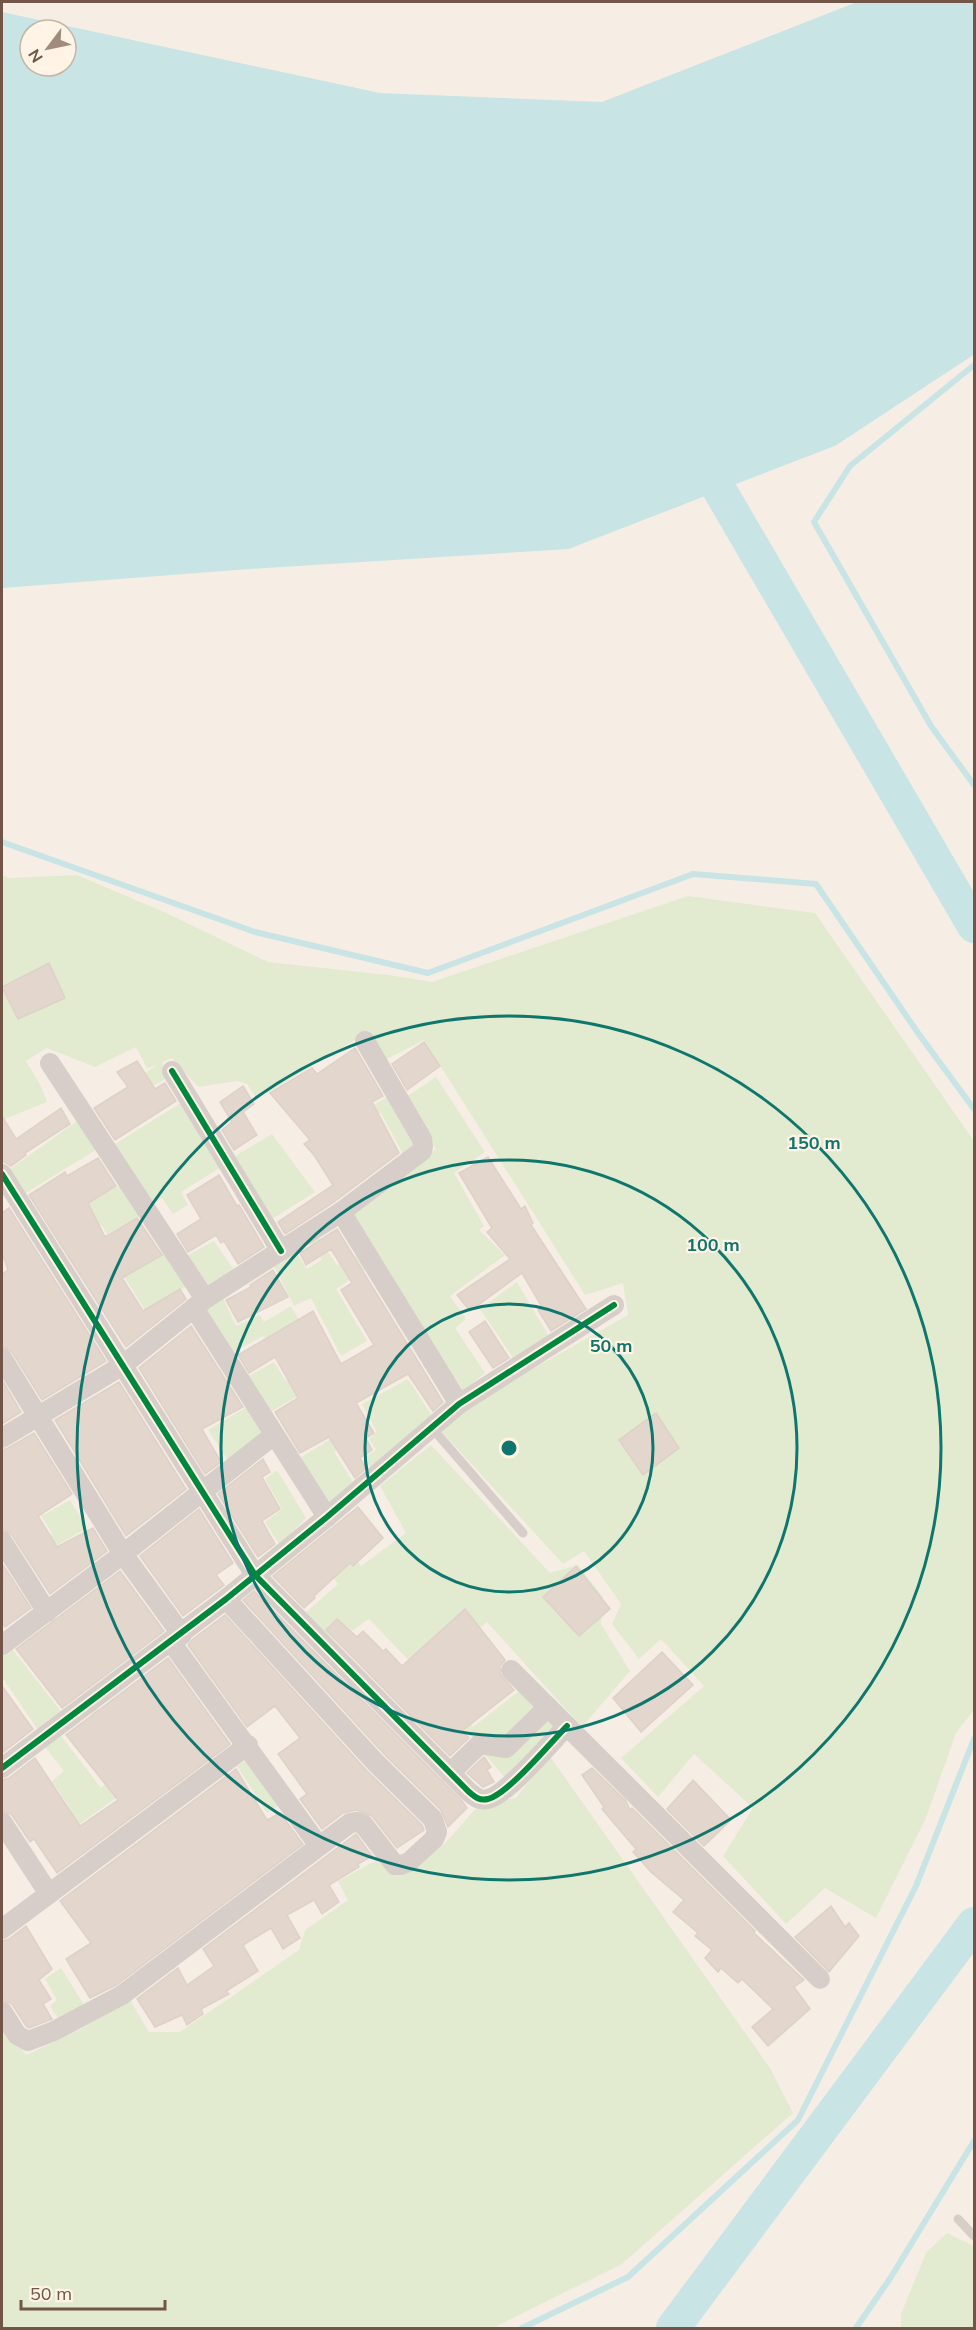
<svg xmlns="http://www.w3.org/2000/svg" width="976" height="2330" font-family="Mulish,sans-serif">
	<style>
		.green { fill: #e2ebd0 }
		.water { fill: #c8e4e4; fill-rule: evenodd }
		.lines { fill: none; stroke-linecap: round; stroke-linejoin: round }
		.stream { stroke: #c8e4e4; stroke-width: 6 }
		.river { stroke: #c8e4e4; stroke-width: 34 }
		.building { fill: #e2d6cd; stroke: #ded1c8; stroke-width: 1.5 }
		.service { stroke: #d7cec9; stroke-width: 9 }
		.minor { stroke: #d7cec9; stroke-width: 20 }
		.cycleway-casing { stroke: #fff4e5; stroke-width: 10 }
		.cycleway { stroke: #00873e; stroke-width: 6 }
		.ring { fill: none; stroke: #0f766e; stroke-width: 3 }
		.centre { fill: #0f766e; stroke: #fff4e5; stroke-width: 3 }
		.ring-label { font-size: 18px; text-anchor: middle; font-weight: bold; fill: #0f766e; stroke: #fff4e5; stroke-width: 4.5; stroke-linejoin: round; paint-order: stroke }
	</style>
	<rect width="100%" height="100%" fill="#f6eee5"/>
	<g class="green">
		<polygon points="2,875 8,878 77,875 164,912 268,962 389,975 432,982 688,896 815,913 974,1141 974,1710 956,1733 926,1818 876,1918 825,1888 786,1924 723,1856 753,1808 694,1754 658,1797 621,1758 704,1686 661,1639 639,1659 612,1624 621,1604 584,1551 563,1564 442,1432 464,1408 628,1315 623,1283 585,1295 424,1040 385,1060 368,1032 257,1099 247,1084 237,1081 198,1087 172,1058 162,1062 170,1076 136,1096 147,1079 145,1073 157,1065 147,1068 136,1047 95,1067 47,1048 26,1061 41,1086 47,1102 2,1120"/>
		<polygon points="436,1077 485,1152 454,1173 484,1226 479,1230 505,1255 450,1296 466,1319 455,1328 485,1373 463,1390 348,1214 436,1149 406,1097"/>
		<polygon points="391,1095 418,1143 405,1158 381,1113 367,1121 361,1112"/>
		<polygon points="184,1101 223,1166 181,1192 188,1205 173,1214 162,1198 148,1207 110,1147"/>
		<polygon points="80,1119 99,1148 21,1196 6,1172"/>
		<polygon points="272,1134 315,1192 272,1219 235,1156"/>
		<polygon points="124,1183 143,1214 107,1234 102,1225 92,1230 79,1207"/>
		<polygon points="318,1237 337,1265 363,1253 369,1267 336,1289 367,1341 341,1356 311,1298 294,1306 273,1264 295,1251 307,1269 322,1260 308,1241"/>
		<polygon points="214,1241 236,1273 205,1291 183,1258"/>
		<polygon points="167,1247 191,1284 145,1310 123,1275"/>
		<polygon points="517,1282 550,1338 515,1361 480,1309"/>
		<polygon points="223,1298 236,1326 260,1315 264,1322 291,1306 302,1325 268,1341 263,1336 230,1354 201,1311"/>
		<polygon points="334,1356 344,1370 270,1412 245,1378 274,1362 286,1381"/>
		<polygon points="408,1379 434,1419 373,1471 364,1458 376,1450 369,1439 377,1432 362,1404"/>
		<polygon points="250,1405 270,1434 229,1462 208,1430"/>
		<polygon points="342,1432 349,1444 334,1452 353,1482 327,1506 298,1459"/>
		<polygon points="431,1445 550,1573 578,1565 603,1597 601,1624 630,1671 582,1727 487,1622 423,1675 369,1619 336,1642 305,1613 338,1584 312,1548 337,1533 361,1566 406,1533 380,1486"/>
		<polygon points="40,1454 22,1483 43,1515 70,1500 87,1528 52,1548 45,1538 52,1533 38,1511 8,1488 2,1477"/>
		<polygon points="277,1470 306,1518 280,1545 265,1522 282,1509 265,1479"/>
		<polygon points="10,1646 62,1713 38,1730 2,1677 2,1652"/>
		<polygon points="438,1687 473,1727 524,1687 543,1708 504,1744 476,1741 440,1708"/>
		<polygon points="95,1704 141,1771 112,1791 116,1798 46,1848 50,1821 70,1808 52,1781 64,1771 42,1743 59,1733 101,1788 126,1764 89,1710"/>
		<polygon points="548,1713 561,1726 507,1780 481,1750"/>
		<polygon points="549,1755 770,2068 793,2113 622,2264 493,2328 2,2328 2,2025 26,2055 81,2029 130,2000 149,2032 180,2032 299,1950 305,1930 348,1900 338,1881 379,1859 402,1869 445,1843 479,1805 516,1798"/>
		<polygon points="252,1757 284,1802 267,1813 237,1766"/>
		<polygon points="61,1968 84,2005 59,2020 50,2006 57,2000 45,1979"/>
		<polygon points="947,2233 974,2246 974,2328 901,2328 901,2314 926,2253"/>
	</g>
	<path class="water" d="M 857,2 L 974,2 L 974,351 L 834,443 L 568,546 L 249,566 L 2,585 L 2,12 L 380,93 L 602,102 ZM 30,30 L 66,30 L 66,66 L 30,66 Z"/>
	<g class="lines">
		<g class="stream">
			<polyline points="974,365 850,466 814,522 931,726 974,785"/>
			<polyline points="2,585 249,566 568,546 834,443 974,351"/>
			<polyline points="2,842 255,932 428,973 693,874 816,884 918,1033 974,1109"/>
			<polyline points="522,2328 628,2277 798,2120 916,1886 974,1739"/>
			<polyline points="856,2328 891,2277 974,2141"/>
		</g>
		<g class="river">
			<polyline points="695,448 974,926"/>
			<polyline points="673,2328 974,1924"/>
		</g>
	</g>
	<g class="building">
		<polygon points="49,963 65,998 18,1019 2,987"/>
		<polygon points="424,1042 440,1066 407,1090 392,1064"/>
		<polygon points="355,1048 383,1096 372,1102 399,1153 334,1202 285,1234 278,1222 333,1185 314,1155 304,1144 310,1140 270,1093 312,1068 317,1074"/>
		<polygon points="137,1061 155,1089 165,1083 176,1101 115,1140 94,1108 128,1087 117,1072"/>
		<polygon points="243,1086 254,1104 243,1112 257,1135 234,1150 222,1130 232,1122 220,1102"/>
		<polygon points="61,1108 70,1124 25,1153 26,1155 11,1166 4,1162 2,1159 2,1116 16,1139"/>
		<polygon points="488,1157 521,1209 525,1206 533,1223 531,1225 586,1309 551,1331 538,1310 542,1307 522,1273 470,1311 457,1295 510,1259 487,1232 492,1228 459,1173"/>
		<polygon points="98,1158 116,1186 88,1203 105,1237 137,1218 162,1255 122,1278 143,1311 180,1289 186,1299 126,1347 29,1195 65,1172 67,1176"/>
		<polygon points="219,1175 237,1206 239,1205 264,1247 238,1264 224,1241 221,1243 216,1235 188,1252 177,1234 201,1219 187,1195"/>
		<polygon points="9,1208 106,1361 42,1400 12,1352 2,1346 2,1274 8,1270 2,1253 2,1213"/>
		<polygon points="337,1229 443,1402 433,1411 408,1374 356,1403 374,1433 366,1438 372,1450 360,1458 366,1468 355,1478 329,1437 300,1453 275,1412 298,1398 275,1357 249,1373 238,1355 313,1311 341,1364 374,1345 341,1290 352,1283 331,1249 306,1265 300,1253"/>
		<polygon points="273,1270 288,1297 238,1322 226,1300 251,1287 250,1285"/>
		<polygon points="485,1321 509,1358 493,1368 469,1332"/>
		<polygon points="191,1326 243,1407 202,1429 221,1462 205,1474 139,1368"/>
		<polygon points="2,1380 21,1412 2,1424"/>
		<polygon points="119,1382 186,1489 126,1536 55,1420"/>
		<polygon points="656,1413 679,1448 643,1475 619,1440"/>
		<polygon points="34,1433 72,1494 38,1516 57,1547 93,1528 107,1551 50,1594 12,1535 2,1529 2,1450 8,1448"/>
		<polygon points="263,1459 270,1472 262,1477 280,1509 262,1521 275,1544 258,1557 218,1494"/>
		<polygon points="358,1507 383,1538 353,1566 350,1563 314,1596 315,1598 304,1608 273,1576"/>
		<polygon points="199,1509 233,1563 216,1575 224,1585 183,1616 140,1556"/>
		<polygon points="3,1565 31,1608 5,1627 2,1622"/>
		<polygon points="576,1566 610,1609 579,1636 543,1597"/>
		<polygon points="120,1571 164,1631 62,1708 16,1649"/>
		<polygon points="254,1591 462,1801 467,1808 448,1827 441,1810 385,1755 243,1600"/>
		<polygon points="465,1609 505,1660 500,1666 500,1674 514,1690 462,1731 469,1738 450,1756 326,1630 337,1619 357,1637 363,1631 383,1651 386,1649 402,1666"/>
		<polygon points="225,1615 367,1771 422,1825 424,1830 397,1848 372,1816 356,1810 343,1813 322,1829 300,1799 307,1794 278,1754 300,1738 275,1706 247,1727 188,1645 193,1639"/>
		<polygon points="662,1652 693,1685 641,1732 613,1698"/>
		<polygon points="168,1658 230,1744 57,1873 34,1839 30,1842 12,1815 2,1810 2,1780 9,1778 35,1758 80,1826 118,1800 66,1735"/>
		<polygon points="2,1686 33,1729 2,1753"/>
		<polygon points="484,1757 491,1767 487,1770 494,1782 483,1787 467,1773"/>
		<polygon points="592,1768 626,1801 630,1810 632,1808 755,1931 754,1933 804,1980 794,1987 810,2009 768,2046 752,2027 773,2009 742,1979 738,1983 721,1968 718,1972 705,1958 712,1950 695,1936 698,1933 673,1912 684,1900 651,1872 633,1852 636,1849 602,1809 604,1807 582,1775"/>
		<polygon points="236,1769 267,1820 280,1813 303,1844 116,1985 90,1998 66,1959 91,1943 60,1901"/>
		<polygon points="693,1780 731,1820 704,1846 667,1809"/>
		<polygon points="356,1834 372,1856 358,1864 359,1867 329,1885 339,1902 322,1914 314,1900 287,1915 300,1938 283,1949 271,1928 243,1945 258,1971 226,1991 229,1994 201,2009 203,2014 187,2025 182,2015 155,2027 137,1999 178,1968 187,1985 214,1966 203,1949"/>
		<polygon points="831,1906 845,1927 849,1923 859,1936 829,1972 795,1937"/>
		<polygon points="26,1926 52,1969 39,1980 51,1999 43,2004 52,2019 29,2028 26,2026 12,2004 2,1999 2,1941 9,1939"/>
	</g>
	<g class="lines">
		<g class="service">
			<polyline points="432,1428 523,1533"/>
			<polyline points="958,2219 974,2236"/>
		</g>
		<g class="minor">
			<polyline points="50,1063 205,1299"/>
			<polyline points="172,1071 281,1251"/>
			<path d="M 2,1174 L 255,1575 L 468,1791 C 475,1797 479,1801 488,1799 C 507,1795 551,1742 567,1726"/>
			<polyline points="341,1212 459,1404"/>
			<polyline points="194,1308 327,1517"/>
			<polyline points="2,1358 123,1554 182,1635"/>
			<polyline points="2,1438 123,1365 205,1299 341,1212 422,1151 423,1146 422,1139 365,1041"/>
			<polyline points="2,1541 47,1612"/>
			<polyline points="171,1642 319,1846"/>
			<polyline points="2,1645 123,1554 274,1435"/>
			<polyline points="511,1670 820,1979"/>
			<polyline points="2,1768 226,1599 327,1517 459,1404 614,1305"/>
			<polyline points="450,1773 480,1744 506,1748 548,1707"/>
			<polyline points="2,1822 49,1894"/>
			<polyline points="2,1929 248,1745"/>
			<polyline points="2,2011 17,2035 28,2041 54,2031 122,1995 350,1823 357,1822 363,1824 395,1865 401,1865 409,1862 434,1839 437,1832 433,1819 376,1763 226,1599"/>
		</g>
		<defs>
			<g id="cycleway">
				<polyline points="172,1071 281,1251"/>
				<path d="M 2,1174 L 255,1575 L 468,1791 C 475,1797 479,1801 488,1799 C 507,1795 551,1742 567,1726"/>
				<polyline points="2,1768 226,1599 327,1517 459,1404 614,1305"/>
			</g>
		</defs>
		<use href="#cycleway" class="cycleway-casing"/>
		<use href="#cycleway" class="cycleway"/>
	</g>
	<g class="ring">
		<circle cx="509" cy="1448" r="144"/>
		<circle cx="509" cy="1448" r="288"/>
		<circle cx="509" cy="1448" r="432"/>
	</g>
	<circle cx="509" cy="1448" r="9" class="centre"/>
	<g class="ring-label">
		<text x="814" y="1149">150 m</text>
		<text x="713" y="1251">100 m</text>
		<text x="611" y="1352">50 m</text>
	</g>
	<rect width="976" height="2330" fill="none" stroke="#715547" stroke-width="6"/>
	<g transform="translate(48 48) rotate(238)"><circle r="28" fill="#fff4e5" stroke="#c6b4a6" stroke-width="1.5"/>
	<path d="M0-4.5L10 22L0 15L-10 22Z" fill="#a08b7e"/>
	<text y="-9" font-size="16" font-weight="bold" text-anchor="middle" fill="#715547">N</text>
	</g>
	<path d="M21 2300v9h144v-9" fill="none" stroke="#715547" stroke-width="3"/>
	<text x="30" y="2300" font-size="18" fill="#715547" stroke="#fff4e5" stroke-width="4.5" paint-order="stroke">50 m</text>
</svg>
